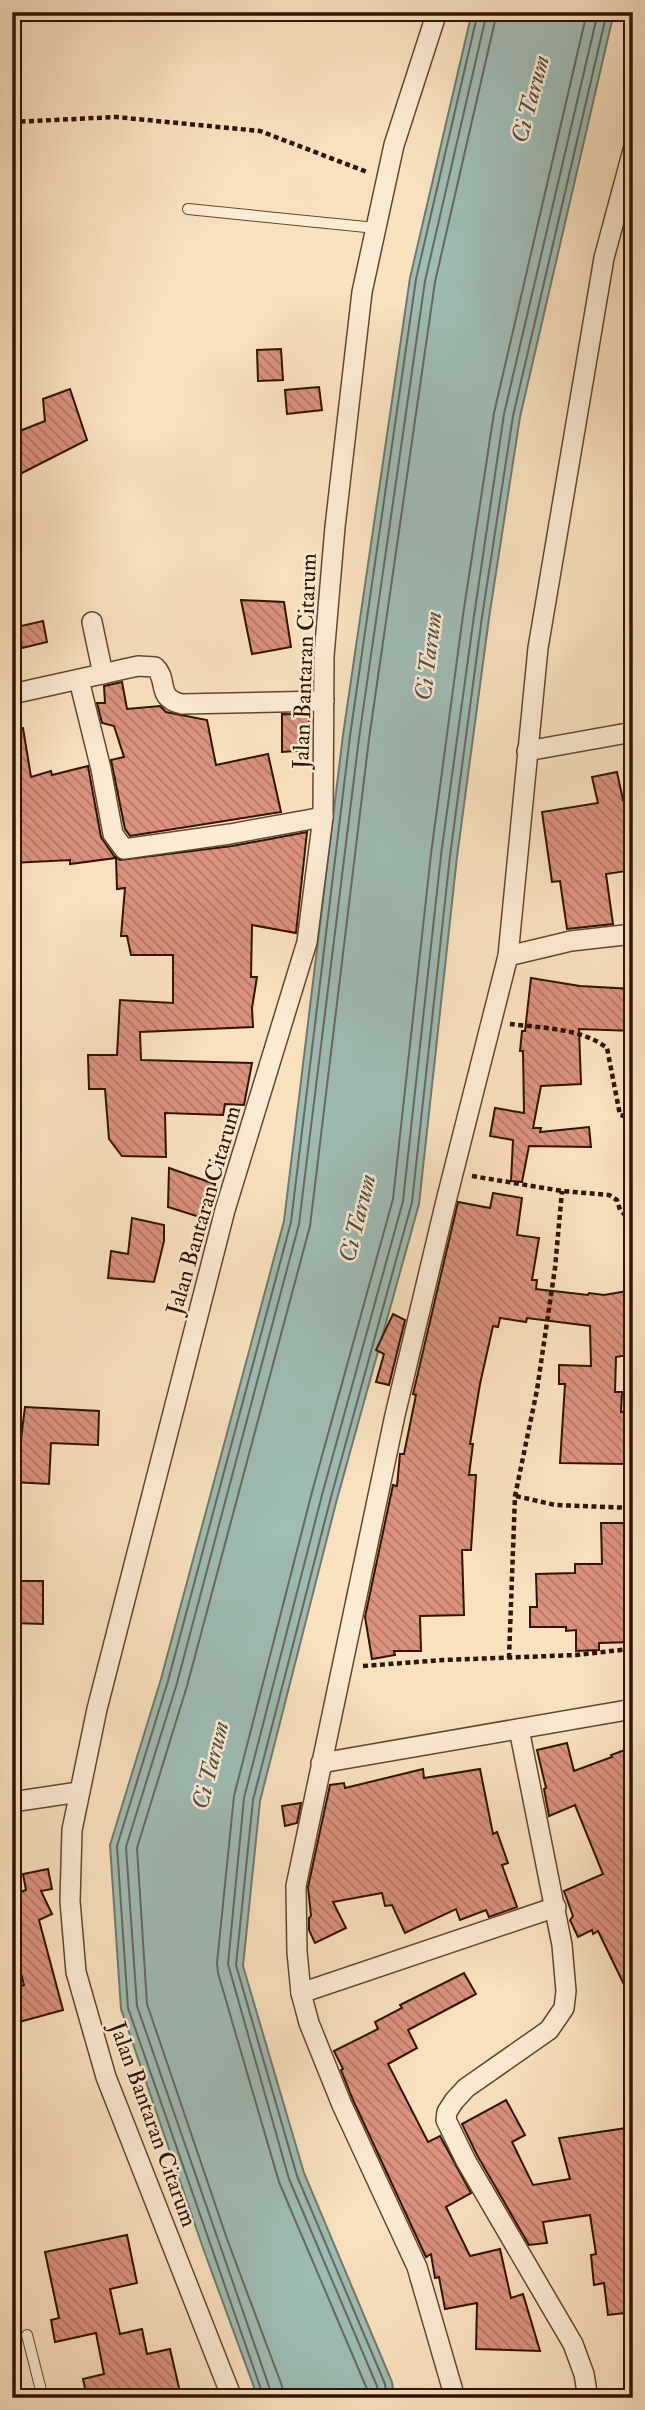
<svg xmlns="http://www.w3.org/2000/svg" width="645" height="2410" font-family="'IM FELL Double Pica',serif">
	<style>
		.water { fill: #9ebdb5; stroke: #72796d; stroke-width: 2 }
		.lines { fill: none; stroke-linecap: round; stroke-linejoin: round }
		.shore { stroke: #67685b; stroke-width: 2 }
		.building { fill: url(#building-back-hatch); stroke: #301301; stroke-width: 2 }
		.service-casing { stroke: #624730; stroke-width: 12 }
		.minor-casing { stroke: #624730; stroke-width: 22 }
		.path { stroke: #301301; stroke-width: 4.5; stroke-dasharray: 5 3.5; stroke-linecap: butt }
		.service { stroke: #fcecd5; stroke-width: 10 }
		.minor { stroke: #fcecd5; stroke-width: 19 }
		.labels { text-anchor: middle; stroke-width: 5; stroke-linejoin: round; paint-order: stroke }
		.street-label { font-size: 23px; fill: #301301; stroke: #fcecd5 }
		.water-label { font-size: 24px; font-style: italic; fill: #564e40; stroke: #fcecd5 }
	</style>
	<defs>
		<pattern id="building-back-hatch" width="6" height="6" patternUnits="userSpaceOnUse" patternTransform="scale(1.75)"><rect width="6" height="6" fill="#dc927d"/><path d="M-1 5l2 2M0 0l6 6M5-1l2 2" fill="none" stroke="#b37664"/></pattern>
	</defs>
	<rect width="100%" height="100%" fill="#fae2bf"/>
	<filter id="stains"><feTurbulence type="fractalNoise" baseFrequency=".00286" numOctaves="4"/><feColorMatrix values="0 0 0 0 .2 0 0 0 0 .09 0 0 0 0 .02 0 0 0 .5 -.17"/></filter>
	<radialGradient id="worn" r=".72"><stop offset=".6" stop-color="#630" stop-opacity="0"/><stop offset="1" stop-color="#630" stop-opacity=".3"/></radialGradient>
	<polygon class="water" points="472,12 614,12 520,417 489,618 457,857 419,1204 337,1499 260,1801 243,1966 304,2173 392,2382 394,2398 258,2398 203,2248 121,2009 110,1845 161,1679 284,1221 343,735 410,278"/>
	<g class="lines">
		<g class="shore">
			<polyline points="264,2398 128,2008 117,1846 168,1681 291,1222 350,736 416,279 478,12"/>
			<polyline points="273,2398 137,2006 126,1847 177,1683 299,1224 359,738 425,281 487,12"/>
			<polyline points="284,2398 282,2386 227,2239 147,2004 137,1848 187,1686 310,1226 369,739 435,282 497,12"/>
			<polyline points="368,2398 367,2389 279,2182 218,1973 217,1963 234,1796 312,1492 393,1199 431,854 463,615 494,413 587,12"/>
			<polyline points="378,2398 377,2386 289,2179 228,1964 244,1798 322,1495 403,1201 441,855 474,616 504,414 598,12"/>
			<polyline points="387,2398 385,2384 297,2176 236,1965 253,1800 331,1497 412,1202 450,856 482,617 513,416 607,12"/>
		</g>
	</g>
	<g class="building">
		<polygon points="281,349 283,380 258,381 257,350"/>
		<polygon points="319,387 322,410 287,414 285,390"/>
		<polygon points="70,389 87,440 12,478 12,434 45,421 43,399"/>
		<polygon points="241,600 284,602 291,647 252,654"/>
		<polygon points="43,621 47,642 22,648 17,627"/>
		<polygon points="122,682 127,709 160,706 166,712 207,720 216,765 268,754 281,812 130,836 125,829 111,760 124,757 114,726 102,723 97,703 105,703 104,686"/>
		<polygon points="282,714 309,715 310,750 282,752"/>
		<polygon points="23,728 31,777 51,771 52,775 88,766 101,837 114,856 120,860 232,846 307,832 296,933 252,925 251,977 257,977 252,1008 253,1027 140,1032 141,1060 252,1063 244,1105 225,1104 223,1115 165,1113 166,1157 122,1156 109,1139 105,1089 89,1089 88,1055 117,1055 120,1000 173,1003 173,955 131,955 127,936 121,936 125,888 117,889 116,858 70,864 70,860 12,863 12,729"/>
		<polygon points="617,772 623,800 633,798 633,870 606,874 613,924 567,929 560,881 552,882 542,812 598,803 592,777"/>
		<polygon points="531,978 580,986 633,989 633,1031 579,1029 581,1084 541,1086 533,1128 541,1128 540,1132 589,1127 591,1147 529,1146 522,1182 511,1181 513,1140 490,1136 495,1108 524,1113 523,1051 520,1051 522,1031 525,1031"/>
		<polygon points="169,1168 215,1184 209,1220 168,1207"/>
		<polygon points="493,1193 522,1198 517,1235 539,1238 532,1280 537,1280 536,1289 588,1295 589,1293 604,1295 633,1290 633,1354 616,1357 615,1392 622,1392 621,1412 629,1411 631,1437 627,1437 626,1464 560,1463 565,1384 559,1384 559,1365 591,1366 590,1326 527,1318 526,1322 500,1318 498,1327 493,1326 480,1384 470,1444 473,1444 469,1475 476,1475 471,1550 462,1550 464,1615 420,1616 421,1651 394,1651 395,1655 372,1659 365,1617 393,1485 397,1486 400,1454 404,1454 416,1395 413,1394 458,1202 490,1208"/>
		<polygon points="132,1218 164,1225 164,1241 154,1282 108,1278 111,1251 128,1254"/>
		<polygon points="393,1314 405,1320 389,1385 376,1382 384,1354 376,1350"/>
		<polygon points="25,1407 99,1411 98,1445 51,1443 49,1484 12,1482 12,1455 19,1455"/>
		<polygon points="601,1523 633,1523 633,1642 599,1643 599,1650 576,1651 576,1630 566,1631 566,1627 530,1627 530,1607 537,1607 536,1574 575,1573 575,1564 602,1564"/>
		<polygon points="12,1581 43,1581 43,1624 12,1623"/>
		<polygon points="567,1743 574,1771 612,1757 611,1755 633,1747 633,2003 598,1931 593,1934 592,1930 578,1937 570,1920 573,1916 564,1891 603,1874 575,1805 549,1816 544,1789 546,1788 537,1750"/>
		<polygon points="423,1769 424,1778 480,1769 493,1834 497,1832 508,1863 502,1865 517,1907 489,1917 486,1910 460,1920 456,1909 405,1933 392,1905 385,1906 382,1893 333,1902 346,1928 315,1943 309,1930 309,1918 311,1916 308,1887 330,1785 344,1783 345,1788"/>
		<polygon points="301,1803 297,1823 285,1826 282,1806"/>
		<polygon points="48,1869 52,1889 41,1891 52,1914 39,1920 63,2010 12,2024 12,1988 24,1985 12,1940 12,1895 26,1890 23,1874"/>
		<polygon points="464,1973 476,1994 408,2030 417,2048 388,2064 428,2142 440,2136 471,2193 446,2207 470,2256 500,2249 511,2298 523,2294 540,2351 476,2349 477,2303 445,2309 439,2277 435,2278 431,2254 426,2257 353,2100 341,2070 343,2069 334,2051 378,2029 375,2022 402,2008 400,2005"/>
		<polygon points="506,2100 525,2135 512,2142 533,2185 570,2179 559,2138 633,2127 633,2312 608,2315 604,2283 594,2285 591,2255 596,2254 590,2215 543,2222 547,2243 529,2245 477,2155 462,2124"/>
		<polygon points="127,2235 137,2283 110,2289 120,2334 142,2329 147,2354 170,2349 180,2392 151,2398 87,2398 83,2379 104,2374 96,2333 55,2342 51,2320 59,2318 45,2252"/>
	</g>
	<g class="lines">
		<defs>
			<g id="service">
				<polyline points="188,209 376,228"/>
				<polyline points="27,2335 43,2398"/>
			</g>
			<g id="minor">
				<polyline points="92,622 103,674"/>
				<polyline points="79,680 101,769 113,834 124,849 230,834 323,817"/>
				<path d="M 12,694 L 138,666 L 155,667 C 169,680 155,698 182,704 L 324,701"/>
				<polyline points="527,751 633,732"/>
				<polyline points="508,956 571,941 633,934"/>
				<polyline points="519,1729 562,1945 566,1991 564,2008 549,2030 466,2088 454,2101 447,2112 446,2120 466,2161 573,2344 584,2374 588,2398"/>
				<polyline points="321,1763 633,1709"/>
				<polyline points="12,1802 79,1792"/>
				<polyline points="301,1993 556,1907"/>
				<polyline points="232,2398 106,2077 76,1972 70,1901 72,1830 97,1709 225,1210 307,942 323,817 324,656 335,527 362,292 394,145 437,12"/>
				<polyline points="455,2398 417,2267 342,2105 309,2023 301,1993 297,1952 296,1886 395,1415 446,1201 508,956 538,648 604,258 633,150"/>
			</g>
		</defs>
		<use href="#service" class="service-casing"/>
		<use href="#minor" class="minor-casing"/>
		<g class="path">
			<polyline points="12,122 116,117 260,131 367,172"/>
			<polyline points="12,321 14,321"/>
			<path d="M 510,1024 C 541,1028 582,1028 607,1048 L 620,1115 L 633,1118"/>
			<polyline points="472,1176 562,1191 609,1195 617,1200 620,1210 626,1216 633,1215"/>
			<polyline points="516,1496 555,1505 633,1508"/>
			<polyline points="509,1658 515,1496 537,1390 555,1268 562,1191"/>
			<polyline points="363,1666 444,1660 576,1655 630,1649 633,1651"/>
		</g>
		<use href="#service" class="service"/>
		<use href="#minor" class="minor"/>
	</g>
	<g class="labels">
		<g class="street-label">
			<text transform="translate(304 661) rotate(-88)" y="8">Jalan Bantaran Citarum</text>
			<text transform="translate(203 1210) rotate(-74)" y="8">Jalan Bantaran Citarum</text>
			<text transform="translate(154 2124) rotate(70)" y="8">Jalan Bantaran Citarum</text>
		</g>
		<g class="water-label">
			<text transform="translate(530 99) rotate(-75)" y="8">Ci Tarum</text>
			<text transform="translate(428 656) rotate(-83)" y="8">Ci Tarum</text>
			<text transform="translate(357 1218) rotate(-76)" y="8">Ci Tarum</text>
			<text transform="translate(210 1765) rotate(-76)" y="8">Ci Tarum</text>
		</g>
	</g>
	<rect width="645" height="2410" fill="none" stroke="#fae2bf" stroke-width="42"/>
	<rect x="14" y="14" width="617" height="2382" fill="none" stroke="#301301" stroke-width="3.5"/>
	<rect x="21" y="21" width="603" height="2368" fill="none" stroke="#301301" stroke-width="2"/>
	<rect width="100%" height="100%" filter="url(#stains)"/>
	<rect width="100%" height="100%" fill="url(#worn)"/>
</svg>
